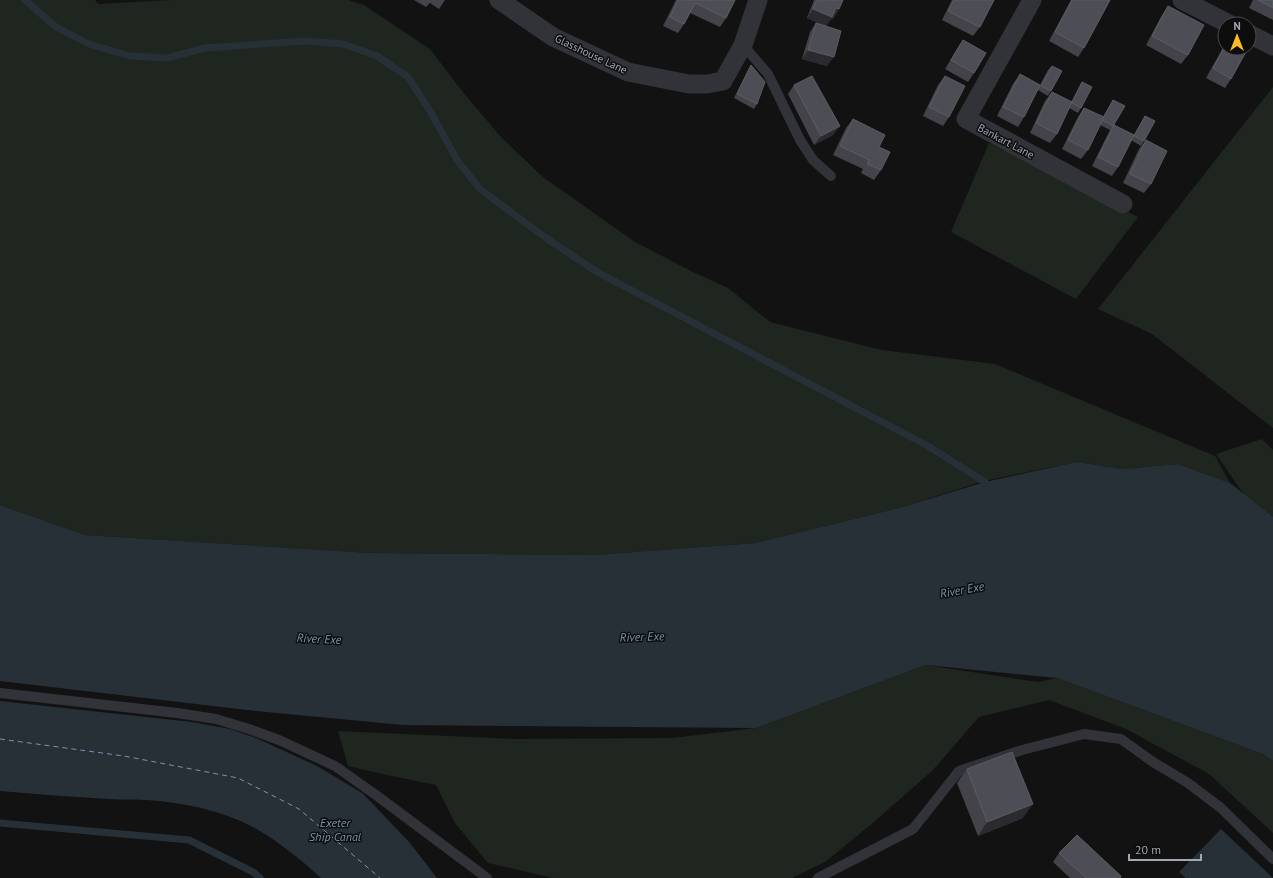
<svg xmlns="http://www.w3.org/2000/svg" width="1273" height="878" font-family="'PT Sans',sans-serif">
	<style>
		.green { fill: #1e261f }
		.water { fill: #273037 }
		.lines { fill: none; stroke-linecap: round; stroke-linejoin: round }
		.stream { stroke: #273037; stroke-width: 7 }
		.ferry { stroke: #7794b2; stroke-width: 1; stroke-dasharray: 5 4; stroke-linecap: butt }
		.service { stroke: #323339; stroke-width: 10 }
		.minor { stroke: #323339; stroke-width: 19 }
		.wall { fill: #434349 }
		.shaded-wall { fill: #2b2b2f }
		.building { fill: #4d4e55; stroke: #5b5c64 }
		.labels { text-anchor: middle; stroke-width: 3; stroke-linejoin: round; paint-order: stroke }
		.street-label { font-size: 11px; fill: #a2a7b5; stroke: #0d0d0e }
		.water-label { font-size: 12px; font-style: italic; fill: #7794b2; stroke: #0d0d0e }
	</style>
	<rect width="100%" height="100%" fill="#121213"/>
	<g class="green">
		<polygon points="0,0 95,0 98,4 171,0 348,0 364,5 430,49 462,91 501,137 543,177 635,242 689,270 728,288 770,322 882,350 995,364 1215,456 1230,483 1178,464 1122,469 1077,462 984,481 899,508 756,543 594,555 370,553 85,535 0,505"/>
		<polygon points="1273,87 1273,428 1152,334 1098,309"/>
		<polygon points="989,143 1138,217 1076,299 951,232"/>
		<polygon points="1262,439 1273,450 1273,521 1247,499 1216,454"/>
		<polygon points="926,665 1038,682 1057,678 1263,754 1273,761 1273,833 1209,774 1126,729 1049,700 979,717 933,770 874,822 825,862 792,878 553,878 488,863 455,823 436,785 382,774 348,766 338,731 514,739 672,738 756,728"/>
	</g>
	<g class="water">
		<polygon points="1077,462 1122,469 1178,464 1230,483 1273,517 1273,761 1263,754 1057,678 926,665 756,728 403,725 256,711 0,681 0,505 85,535 370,553 594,555 756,543 899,508 985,482"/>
		<path d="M 0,701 L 192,722 L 230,729 L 256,738 L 317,766 L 362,793 L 371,802 L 410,843 L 437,878 L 321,878 C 300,859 278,841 253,827 C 221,810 182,802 145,800 C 133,799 121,800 109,799 C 73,797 36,794 0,791 Z"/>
		<polygon points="1221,829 1273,878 1186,878 1179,872"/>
	</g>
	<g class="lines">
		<g class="stream">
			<polyline points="25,0 56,27 89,44 130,56 167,58 205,48 305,41 343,44 377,56 408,77 430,111 457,160 480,189 546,238 597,272 928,446 985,482"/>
			<polyline points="0,823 189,840 253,872 260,878"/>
		</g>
		<polyline class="ferry" points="0,739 124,756 238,778 299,809 380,878"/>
		<g class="service">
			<polyline points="743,45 768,74 800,140 813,160 831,176"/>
			<polyline points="0,693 177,713 216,719 249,729 279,740 335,766 376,795 487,878"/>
			<polyline points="818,878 913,829 959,771 1022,750 1084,734 1121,739 1153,762 1188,783 1221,808 1273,859"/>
		</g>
		<g class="minor">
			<polyline points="499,0 553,37 628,72 689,84 707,84 723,81 743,45 758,0"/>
			<polyline points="1032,0 966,119 1123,204"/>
			<polyline points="1182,0 1229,24"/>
			<polyline points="1249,34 1273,46"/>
		</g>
	</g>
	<g class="wall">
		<polygon points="414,0 445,0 439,9 430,3 426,7"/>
		<polygon points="676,0 735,0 726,18 720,27 690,13 684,24 678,33 663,26"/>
		<polygon points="814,0 843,0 839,9 833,19 832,18 826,26 827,66 802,59 810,32 816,23 823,25 807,18"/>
		<polygon points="952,0 994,0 980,27 973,36 942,20"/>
		<polygon points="1071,0 1110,0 1084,48 1078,57 1049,41"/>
		<polygon points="1253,0 1273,0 1273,20 1249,8"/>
		<polygon points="1168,6 1188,55 1181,64 1146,45 1162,15"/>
		<polygon points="963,40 974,73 968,82 945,69 957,49"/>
		<polygon points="1225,44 1225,48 1231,79 1225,88 1206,78"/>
		<polygon points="751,65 757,104 754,109 734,98 748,70"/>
		<polygon points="1052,66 1051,91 1048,96 1038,90 1024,117 1018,127 997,116 1013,84 1020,74 1040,85 1048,70"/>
		<polygon points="945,76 949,117 943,126 923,116 938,85"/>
		<polygon points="1082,82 1081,108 1078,113 1069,108 1057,134 1050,143 1030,133 1045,101 1052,92 1071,102 1079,87"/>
		<polygon points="794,85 833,135 814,145 788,94"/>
		<polygon points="1113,100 1118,167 1112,176 1092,166 1110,130 1100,125 1088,150 1081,159 1062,149 1078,117 1084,108 1103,117"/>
		<polygon points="1145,116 1144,141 1141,146 1131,140 1142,121"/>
		<polygon points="853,119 879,147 881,170 874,180 861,173 863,169 833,155 846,128"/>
		<polygon points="1146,140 1151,184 1144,193 1123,183 1139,149"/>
		<polygon points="967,769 1023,818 978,836 957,783"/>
		<polygon points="1059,853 1121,876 1120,878 1070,878 1053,862"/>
	</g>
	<g class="shaded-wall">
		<polygon points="836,8 839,9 833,19 832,18 826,26 807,18 813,9"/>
		<polygon points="808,50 834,57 827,66 802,59"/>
		<polygon points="840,126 833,135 814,145 821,136"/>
		<polygon points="1033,804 1023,818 978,836 987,822"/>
	</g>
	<g class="building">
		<polygon points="678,0 735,0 726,18 695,3 684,24 670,17"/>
		<polygon points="817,0 843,0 839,9 836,8 832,17 813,9"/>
		<polygon points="954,0 994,0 980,27 948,11"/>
		<polygon points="1072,0 1110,0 1084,48 1055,32"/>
		<polygon points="1258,0 1273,0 1273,8"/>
		<polygon points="1168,6 1204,25 1188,55 1152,36"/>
		<polygon points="816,23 841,31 834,57 808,50"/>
		<polygon points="963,40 986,53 974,73 951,60"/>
		<polygon points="1225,46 1225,48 1248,48 1231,79 1213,68"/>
		<polygon points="751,65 765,82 757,104 737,94"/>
		<polygon points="1052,66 1062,71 1051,91 1041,86"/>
		<polygon points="1020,74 1040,85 1024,117 1003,107"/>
		<polygon points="812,76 840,126 821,136 794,85"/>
		<polygon points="945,76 965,86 949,117 929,107"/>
		<polygon points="1082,82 1092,87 1081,108 1072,103"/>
		<polygon points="1052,92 1072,102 1057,134 1036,123"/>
		<polygon points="1113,100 1125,106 1113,126 1102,120"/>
		<polygon points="1084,108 1104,117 1088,150 1068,140"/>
		<polygon points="1145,116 1155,121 1144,141 1134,136"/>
		<polygon points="853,119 885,135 879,147 890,152 881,170 867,164 869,160 840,146"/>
		<polygon points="1114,125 1134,135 1118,167 1098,157"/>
		<polygon points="1146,140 1167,151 1151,184 1130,174"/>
		<polygon points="1012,752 1033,804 987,822 967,769"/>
		<polygon points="1077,835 1121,876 1120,878 1086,878 1059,853"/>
	</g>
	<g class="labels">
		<g class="street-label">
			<text transform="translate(591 54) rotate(25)" y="4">Glasshouse Lane</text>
			<text transform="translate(1006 141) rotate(28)" y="4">Bankart Lane</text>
		</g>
		<g class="water-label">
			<text transform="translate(962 590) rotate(-10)" y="4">River Exe</text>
			<text transform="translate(642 637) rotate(-2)" y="4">River Exe</text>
			<text transform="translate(319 639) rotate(3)" y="4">River Exe</text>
			<text x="335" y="827">Exeter<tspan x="335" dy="14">Ship Canal</tspan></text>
		</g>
	</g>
	<g transform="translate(1237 36)"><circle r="19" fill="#0d0d0e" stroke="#494b51"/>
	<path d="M0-3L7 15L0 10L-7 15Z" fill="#fbb922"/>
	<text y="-6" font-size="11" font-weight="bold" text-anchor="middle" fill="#a2a7b5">N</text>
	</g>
	<path d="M1129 854v6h72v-6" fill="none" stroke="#a2a7b5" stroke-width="2"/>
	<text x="1135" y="854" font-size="12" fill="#a2a7b5" stroke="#0d0d0e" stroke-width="3" paint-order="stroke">20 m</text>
</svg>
